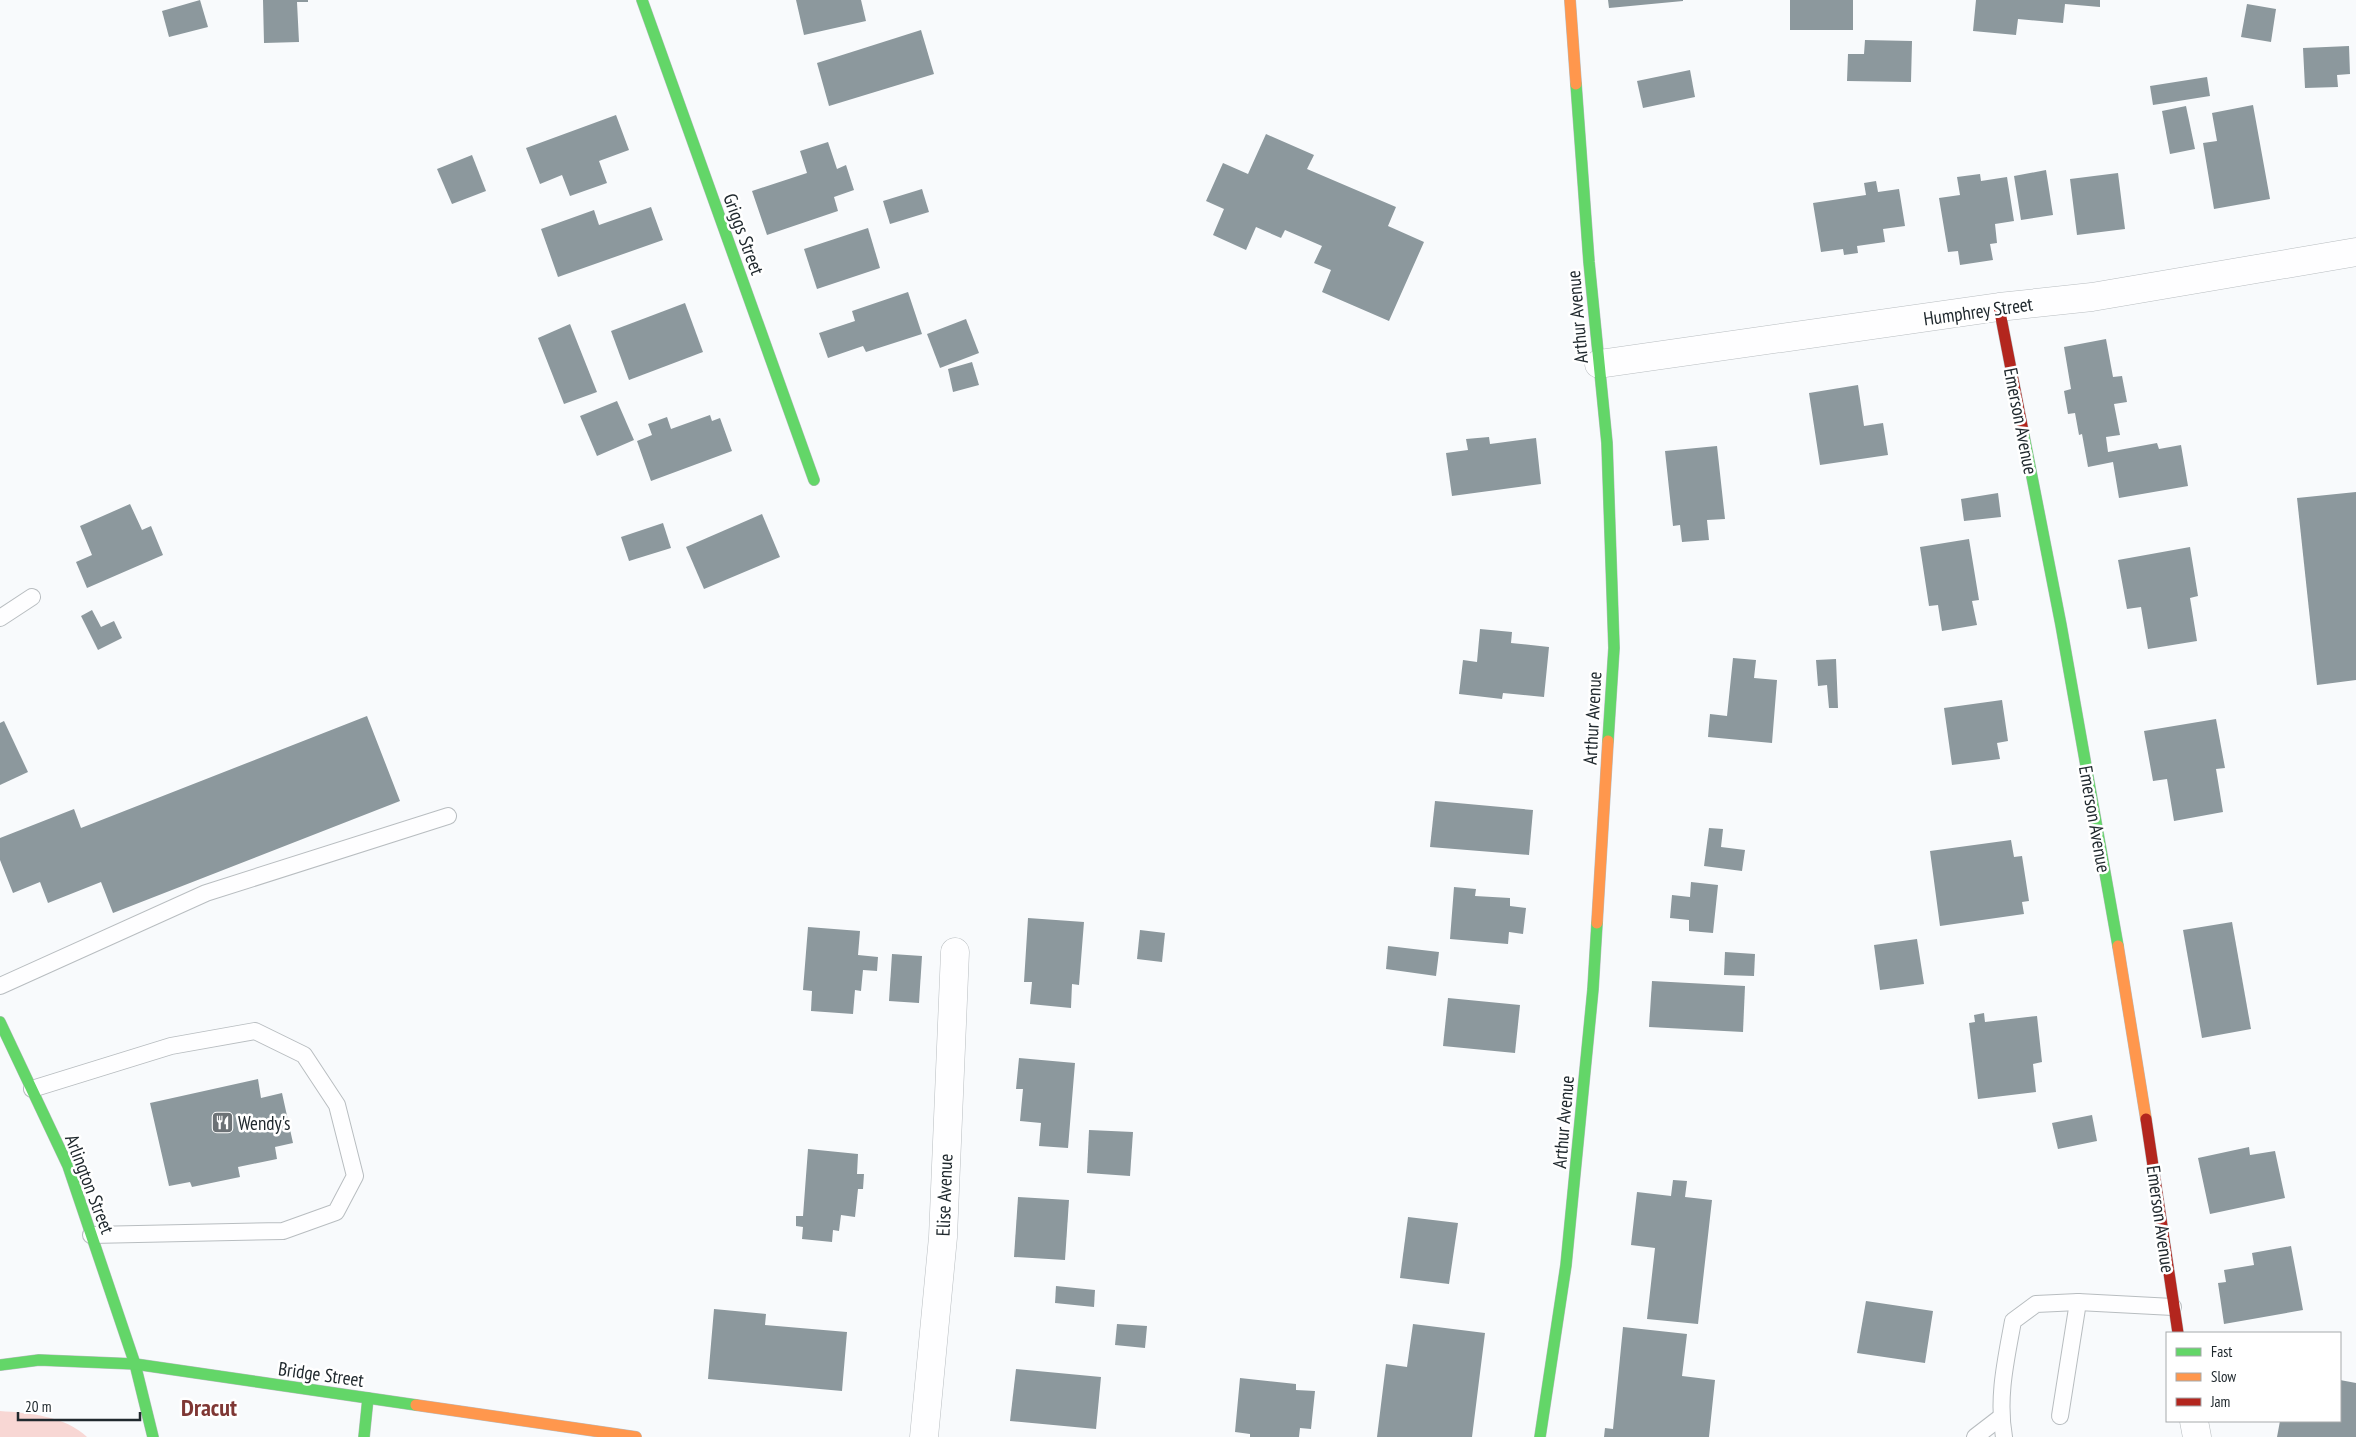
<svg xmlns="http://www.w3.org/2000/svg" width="2356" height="1437" font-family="'PT Sans Narrow',sans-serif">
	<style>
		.green { fill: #f8d7d4 }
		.building { fill: #8c989d }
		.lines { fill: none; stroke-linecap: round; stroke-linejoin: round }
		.lane-casing { stroke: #b8bdc0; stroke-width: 18 }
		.street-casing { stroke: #b8bdc0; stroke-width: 29 }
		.fast-casing { stroke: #b8bdc0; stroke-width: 12 }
		.slow-casing { stroke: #b8bdc0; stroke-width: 12 }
		.jam-casing { stroke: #b8bdc0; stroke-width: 12 }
		.lane { stroke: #fefeff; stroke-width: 16 }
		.street { stroke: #fefeff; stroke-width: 28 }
		.fast { stroke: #63d668; stroke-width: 11 }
		.slow { stroke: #ff974d; stroke-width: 11 }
		.jam { stroke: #b3261e; stroke-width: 11 }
		.labels { text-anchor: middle; stroke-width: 5; stroke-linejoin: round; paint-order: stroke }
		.street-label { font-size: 19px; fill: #20292e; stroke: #fff }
		.poi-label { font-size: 19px; fill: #20292e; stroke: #fff; text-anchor: start }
		.district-label { font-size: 24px; font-weight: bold; fill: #7f3734; stroke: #fff }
	</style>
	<rect width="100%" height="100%" fill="#f8fafc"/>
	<path class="green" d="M 0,1411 C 29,1413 65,1416 87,1437 L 0,1437 Z"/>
	<g class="building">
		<polygon points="200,0 208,27 169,37 162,11"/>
		<polygon points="263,0 308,0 308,2 297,2 299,42 264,43"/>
		<polygon points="796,0 861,0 866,21 804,35"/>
		<polygon points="1608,0 1683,0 1683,1 1609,8"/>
		<rect x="1790" y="0" width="63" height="30"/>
		<polygon points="1976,0 2100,0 2100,7 2065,4 2063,23 2018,19 2016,35 1973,31"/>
		<polygon points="2247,4 2276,9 2271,42 2241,37"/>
		<polygon points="921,30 934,74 829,106 817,63"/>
		<polygon points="1865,40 1912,41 1911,82 1847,81 1848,54 1864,54"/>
		<polygon points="2349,46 2350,74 2337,75 2338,87 2305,88 2303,48"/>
		<polygon points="1690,70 1695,97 1643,108 1637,81"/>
		<polygon points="2207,77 2210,96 2153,105 2150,86"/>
		<polygon points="2253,105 2270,199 2214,209 2203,143 2217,141 2212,113"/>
		<polygon points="2186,106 2195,149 2170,154 2162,111"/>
		<polygon points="616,115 629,150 599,161 607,183 570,196 562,175 540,184 526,148"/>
		<polygon points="1266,134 1314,155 1307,169 1396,207 1388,226 1424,242 1389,321 1322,292 1331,270 1314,263 1322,246 1285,230 1281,238 1256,227 1246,250 1213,235 1224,209 1206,201 1223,163 1248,174"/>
		<polygon points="828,142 837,169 846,165 854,190 834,197 838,211 767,235 752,191 807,173 800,151"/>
		<polygon points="472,155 486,191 452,204 437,169"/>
		<polygon points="2046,170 2053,215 2021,220 2014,176"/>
		<polygon points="2118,173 2125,229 2077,235 2070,179"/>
		<polygon points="1980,174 1981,181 2007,177 2014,221 1995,224 1997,243 1990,244 1993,260 1960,265 1958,251 1948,252 1939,198 1960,195 1957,177"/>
		<polygon points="1876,181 1878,192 1899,189 1905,226 1883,229 1885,242 1857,246 1858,253 1844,255 1843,249 1821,252 1813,203 1866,195 1864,183"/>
		<polygon points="922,189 929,212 890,224 883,201"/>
		<polygon points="651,207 663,240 558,277 541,229 594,210 599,225"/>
		<polygon points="868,228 880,268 817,289 804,249"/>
		<polygon points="908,292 922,334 866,352 863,346 828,358 819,333 855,321 852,311"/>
		<polygon points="685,303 703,352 629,380 611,331"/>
		<polygon points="966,319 979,353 940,368 927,334"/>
		<polygon points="570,324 597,392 564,404 538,338"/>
		<polygon points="2106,339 2113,377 2122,376 2127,402 2114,404 2120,435 2106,437 2108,452 2157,443 2159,449 2181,445 2188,486 2119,498 2113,462 2088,467 2082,434 2079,435 2075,413 2068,414 2064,391 2071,389 2064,347"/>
		<polygon points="972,362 979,385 953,392 948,369"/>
		<polygon points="1858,385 1864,426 1883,423 1888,455 1820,465 1809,393"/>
		<polygon points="617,401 634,440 597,456 580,416"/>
		<polygon points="710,415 712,421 720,418 732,451 651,481 637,441 652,435 648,424 667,417 671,429"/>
		<polygon points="1489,437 1490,444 1536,438 1541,484 1452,496 1446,453 1468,450 1466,439"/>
		<polygon points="1717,446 1725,519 1707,520 1709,540 1682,542 1680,525 1673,526 1665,451"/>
		<polygon points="2356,492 2356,680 2317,685 2297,498"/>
		<polygon points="1998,493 2001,517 1964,521 1961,499"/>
		<polygon points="130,504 142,530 151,526 163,555 87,588 76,562 92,555 80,526"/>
		<polygon points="762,514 780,557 704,589 686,547"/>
		<polygon points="663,523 671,548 629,561 621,537"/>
		<polygon points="1969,539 1979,600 1972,601 1977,625 1942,631 1938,605 1929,606 1920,547"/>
		<polygon points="2190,547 2198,596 2190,598 2197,641 2148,649 2141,607 2127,609 2118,560"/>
		<polygon points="92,610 101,627 114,621 122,638 98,650 81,616"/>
		<polygon points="1480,629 1512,632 1511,643 1549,647 1544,697 1503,693 1502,699 1459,694 1463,660 1477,662"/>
		<polygon points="1733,658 1756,660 1754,678 1777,680 1772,743 1708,737 1710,714 1727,716"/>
		<polygon points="1836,659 1838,708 1829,708 1827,685 1818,686 1816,660"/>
		<polygon points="2002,700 2008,741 1997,743 2000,759 1952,765 1944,708"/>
		<polygon points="367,716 400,801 113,913 101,882 48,903 40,882 13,893 0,860 0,838 74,809 81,828"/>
		<polygon points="2216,719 2225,768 2216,769 2223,812 2174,821 2167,779 2153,781 2144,731"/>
		<polygon points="4,721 28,772 0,785 0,723"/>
		<polygon points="1435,801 1533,810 1529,855 1430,847"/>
		<polygon points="1709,828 1723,829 1721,847 1745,850 1742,871 1704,866"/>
		<polygon points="2011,840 2014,857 2022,856 2029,901 2022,902 2024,914 1940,926 1930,851"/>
		<polygon points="1691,882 1718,885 1713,933 1689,931 1689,920 1670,918 1672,895 1690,897"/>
		<polygon points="1454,887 1476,889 1475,896 1510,898 1510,906 1526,908 1523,934 1509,932 1508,944 1450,939"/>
		<polygon points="1028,918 1084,922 1079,985 1072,984 1071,1008 1030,1004 1032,982 1024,982"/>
		<polygon points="2232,922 2251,1029 2202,1038 2183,930"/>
		<polygon points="808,927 860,931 858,955 878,957 877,971 863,970 861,991 855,990 853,1014 811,1011 812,991 803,990"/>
		<polygon points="1140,930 1165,933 1162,962 1137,959"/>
		<polygon points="1917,939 1924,984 1880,990 1874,945"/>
		<polygon points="1388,946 1439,952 1436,976 1386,969"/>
		<polygon points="1725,952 1755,954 1754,976 1724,975"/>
		<polygon points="892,954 922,956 919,1003 889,1001"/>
		<polygon points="1652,981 1745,986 1743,1032 1649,1027"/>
		<polygon points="1448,998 1520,1005 1515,1053 1443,1046"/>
		<polygon points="1984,1013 1985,1022 2037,1016 2042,1062 2033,1064 2036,1092 1978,1099 1969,1023 1975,1022 1974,1015"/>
		<polygon points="1019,1058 1075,1063 1068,1148 1039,1146 1041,1123 1020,1121 1023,1089 1016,1089"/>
		<polygon points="258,1079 261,1098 282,1093 293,1143 275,1147 277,1159 238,1167 240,1177 192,1187 190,1182 169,1186 150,1103"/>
		<polygon points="2092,1115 2097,1141 2058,1149 2052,1123"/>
		<polygon points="1089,1130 1133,1132 1130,1176 1087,1173"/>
		<polygon points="2249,1147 2250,1155 2275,1151 2285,1198 2210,1214 2198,1158"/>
		<polygon points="808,1149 858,1154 857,1174 864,1174 863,1189 858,1189 855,1217 841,1215 839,1231 833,1230 832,1242 802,1239 803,1227 796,1226 796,1216 803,1216"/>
		<polygon points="1673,1180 1687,1181 1685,1197 1712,1200 1698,1324 1647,1319 1655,1248 1631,1245 1637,1192 1671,1196"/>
		<polygon points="1018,1197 1069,1200 1065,1260 1014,1257"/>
		<polygon points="1408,1217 1458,1223 1449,1284 1400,1278"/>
		<polygon points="2291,1246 2303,1310 2224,1324 2218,1283 2226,1282 2224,1270 2254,1265 2252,1253"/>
		<polygon points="1056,1286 1095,1290 1094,1307 1055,1303"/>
		<polygon points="1866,1301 1933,1311 1925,1363 1857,1353"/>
		<polygon points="714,1309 766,1314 765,1325 847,1332 842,1391 708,1379"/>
		<polygon points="1117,1324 1147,1326 1145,1348 1115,1345"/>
		<polygon points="1413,1324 1485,1333 1472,1437 1377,1437 1386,1364 1407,1367"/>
		<polygon points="1623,1327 1687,1334 1682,1376 1715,1380 1709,1437 1604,1437 1605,1428 1613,1429"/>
		<polygon points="1016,1369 1101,1377 1096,1429 1010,1421"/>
		<polygon points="1240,1378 1296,1384 1296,1390 1315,1391 1311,1429 1300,1428 1299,1437 1250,1437 1250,1434 1235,1432"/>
		<polygon points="2340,1380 2356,1383 2356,1437 2277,1437 2280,1421 2340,1421"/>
	</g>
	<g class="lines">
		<defs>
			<g id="lane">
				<polyline points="0,618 32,597"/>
				<polyline points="0,986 206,893 448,816"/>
				<polyline points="32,1089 171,1046 255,1031 304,1055 337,1105 355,1176 336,1212 283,1231 91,1235"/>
				<polyline points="2060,1416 2078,1302"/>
				<polyline points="1975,1437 2001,1417"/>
				<path d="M 2004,1437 C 1997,1397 2006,1360 2013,1321 L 2036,1304 L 2078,1302 L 2173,1307"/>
			</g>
			<g id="street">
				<polyline points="1599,364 1999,307 2092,297 2356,252"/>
				<polyline points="2194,1421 2197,1437"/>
				<polyline points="924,1437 943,1237 955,952"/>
			</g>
			<g id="fast">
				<polyline points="642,0 814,480"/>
				<polyline points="1576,84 1589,262 1607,443 1614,648 1608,741"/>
				<polyline points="2023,431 2061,625 2118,946"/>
				<polyline points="0,1022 68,1166 135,1364 153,1437"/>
				<polyline points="0,1365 39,1360 135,1364 416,1405"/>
				<polyline points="364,1437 368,1398"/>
				<polyline points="1540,1437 1566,1265 1593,989 1597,923"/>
			</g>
			<g id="slow">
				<polyline points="1570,0 1576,84"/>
				<polyline points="1597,923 1608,741"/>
				<polyline points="2118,946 2146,1119"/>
				<polyline points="416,1405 636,1437"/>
			</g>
			<g id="jam">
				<polyline points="1999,307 2023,431"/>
				<polyline points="2146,1119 2178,1333"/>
			</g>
		</defs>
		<use href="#lane" class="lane-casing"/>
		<use href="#street" class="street-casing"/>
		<use href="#fast" class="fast-casing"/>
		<use href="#slow" class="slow-casing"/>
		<use href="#jam" class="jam-casing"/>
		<use href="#lane" class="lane"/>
		<use href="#street" class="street"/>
		<use href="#fast" class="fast"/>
		<use href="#slow" class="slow"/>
		<use href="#jam" class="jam"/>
	</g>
	<defs>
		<symbol id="restaurant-square" viewBox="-11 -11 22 22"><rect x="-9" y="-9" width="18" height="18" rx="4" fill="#6c7276" stroke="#fff"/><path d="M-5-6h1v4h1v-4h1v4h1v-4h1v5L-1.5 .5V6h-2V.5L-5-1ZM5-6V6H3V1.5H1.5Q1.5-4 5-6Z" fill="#fff"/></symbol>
	</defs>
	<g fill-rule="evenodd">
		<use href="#restaurant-square" x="210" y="1110" width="25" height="25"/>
	</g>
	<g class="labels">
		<g class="street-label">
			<text transform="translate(744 234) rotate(70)" y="7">Griggs Street</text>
			<text transform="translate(1978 311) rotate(-8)" y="7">Humphrey Street</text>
			<text transform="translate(1577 317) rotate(-95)" y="7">Arthur Avenue</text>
			<text transform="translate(2021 421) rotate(79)" y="7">Emerson Avenue</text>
			<text transform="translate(1592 718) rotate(-87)" y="7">Arthur Avenue</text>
			<text transform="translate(2095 819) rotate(80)" y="7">Emerson Avenue</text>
			<text transform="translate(1563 1122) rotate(-85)" y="7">Arthur Avenue</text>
			<text transform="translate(90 1184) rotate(69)" y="7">Arlington Street</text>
			<text transform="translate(944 1195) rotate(-88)" y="7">Elise Avenue</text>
			<text transform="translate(2161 1219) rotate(82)" y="7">Emerson Avenue</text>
			<text transform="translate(321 1374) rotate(8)" y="7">Bridge Street</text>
		</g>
		<g class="poi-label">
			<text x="238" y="1130">Wendy's</text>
		</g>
		<g class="district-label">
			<text x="209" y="1416">Dracut</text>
		</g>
	</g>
	<rect x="2166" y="1332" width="175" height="90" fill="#ffffff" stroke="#a6a9ab"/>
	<rect x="2176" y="1348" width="25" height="8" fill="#63d668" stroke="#a6a9ab"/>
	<text x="2211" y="1357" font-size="15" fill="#20292e">Fast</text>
	<rect x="2176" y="1373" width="25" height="8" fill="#ff974d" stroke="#a6a9ab"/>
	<text x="2211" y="1382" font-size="15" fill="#20292e">Slow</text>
	<rect x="2176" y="1398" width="25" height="8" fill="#b3261e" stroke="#a6a9ab"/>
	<text x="2211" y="1407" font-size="15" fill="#20292e">Jam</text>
	<path d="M18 1412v8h122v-8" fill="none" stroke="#20292e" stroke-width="2.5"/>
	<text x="25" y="1412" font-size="15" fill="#20292e" stroke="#ffffff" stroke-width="4" paint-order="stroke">20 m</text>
</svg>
